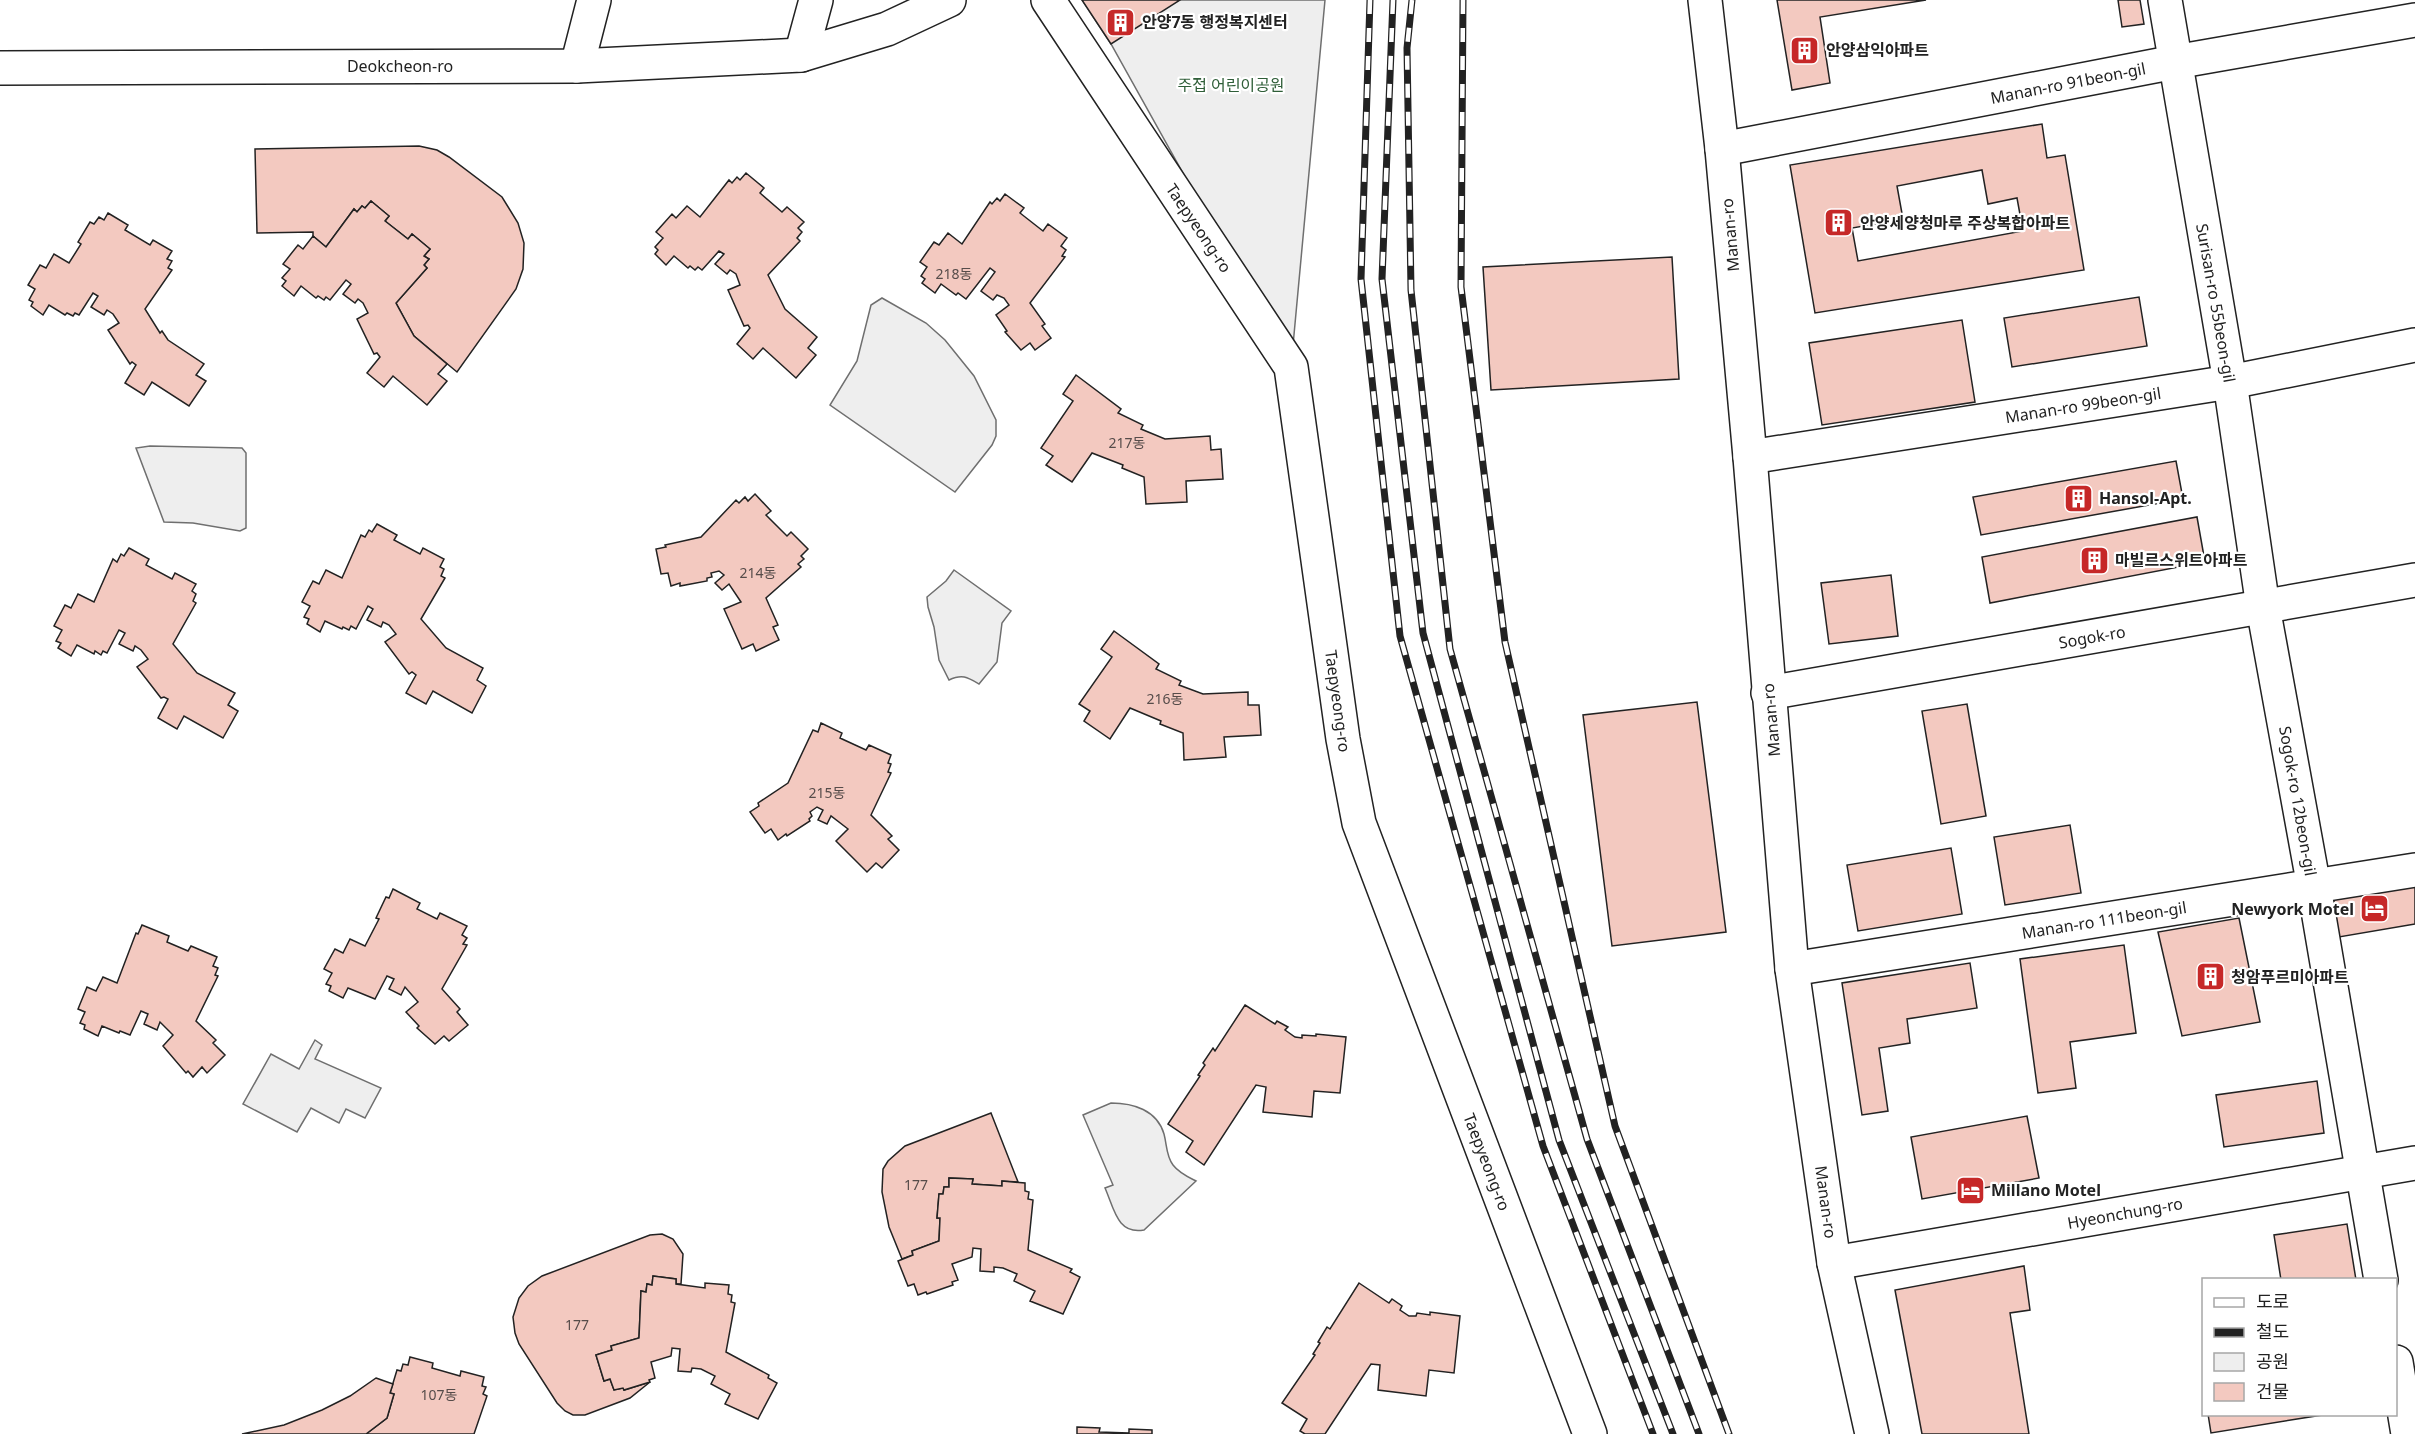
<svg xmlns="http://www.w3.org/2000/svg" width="2415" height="1434" font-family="'Noto Sans','Noto Sans KR',sans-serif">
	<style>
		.green { fill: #eee; stroke: #6f6f6f; stroke-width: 1.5 }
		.building { fill: #f3c9c0; stroke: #222; stroke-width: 1.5; fill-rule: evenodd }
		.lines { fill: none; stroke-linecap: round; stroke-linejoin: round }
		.minor-casing { stroke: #222; stroke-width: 36 }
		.minor { stroke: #fff; stroke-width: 33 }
		.rail-casing { stroke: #222; stroke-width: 7 }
		.rail { stroke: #fff; stroke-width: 4.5; stroke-dasharray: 14; stroke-linecap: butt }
		.labels { text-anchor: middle; stroke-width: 4.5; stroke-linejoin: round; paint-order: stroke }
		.number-label { font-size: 14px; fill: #564c4a }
		.poi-label { font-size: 16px; font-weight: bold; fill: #222; stroke: #fff; text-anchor: start }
		.street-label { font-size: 16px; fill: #222; stroke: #fff }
		.park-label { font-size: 16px; fill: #2f5e38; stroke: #fff }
	</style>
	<rect width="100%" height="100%" fill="#fff"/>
	<g class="green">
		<polygon points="1082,0 1325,0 1291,367 1111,44"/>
		<polygon points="882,298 926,323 945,340 974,376 996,420 996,436 992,445 955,492 830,405 857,361 871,305"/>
		<polygon points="150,446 242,448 246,453 246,528 240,531 193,523 164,522 136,448"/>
		<path d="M 954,570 L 1011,611 L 1002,623 L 997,662 L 979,684 C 967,677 962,674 949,680 L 939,660 L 934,627 L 928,607 L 927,597 L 946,581 Z"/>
		<polygon points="315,1040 322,1045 315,1059 381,1088 365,1118 346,1109 339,1123 311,1108 297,1132 243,1104 271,1054 299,1069"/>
		<path d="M 1111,1103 C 1133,1103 1157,1110 1164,1134 C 1167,1145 1166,1156 1173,1165 C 1179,1173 1188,1177 1196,1181 L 1144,1230 C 1117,1235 1114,1208 1105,1188 L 1113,1185 L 1083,1115 Z"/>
	</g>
	<g class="building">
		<polygon points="1082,0 1180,0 1111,44"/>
		<polygon points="1777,0 1926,0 1820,17 1830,83 1792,90"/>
		<polygon points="2118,0 2140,0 2144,24 2122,27"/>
		<path d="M 2042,124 L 2047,158 L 2065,155 L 2084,270 L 1815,313 L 1790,165 ZM 1982,170 L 1988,204 L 2017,198 L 2023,231 L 1858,261 L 1852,228 L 1903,219 L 1897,186 Z"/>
		<polygon points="419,146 437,150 449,157 502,197 518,223 524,243 523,269 516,289 457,372 414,336 396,303 427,268 424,265 429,259 424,256 430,249 412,234 408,239 385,221 389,216 371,201 365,208 362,206 357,212 354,209 326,247 313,236 313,232 257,233 255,149"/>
		<polygon points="746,173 764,188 760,193 782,212 787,207 804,222 798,228 802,232 797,238 800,241 768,275 785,309 817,337 808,348 816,355 796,378 763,348 753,359 737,344 750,328 748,325 744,326 728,290 740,285 736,274 730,270 727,274 715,264 724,254 719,251 702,270 698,267 695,270 690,266 688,268 674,256 666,265 655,254 658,250 655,247 663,238 656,232 672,214 676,218 687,206 700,217 729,180 732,183 737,177 740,180"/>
		<polygon points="1005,194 1024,208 1020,213 1043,231 1048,224 1067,238 1061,246 1066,250 1062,256 1065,257 1030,303 1045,324 1042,326 1051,338 1035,350 1030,343 1021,350 1005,332 1007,331 996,315 1009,305 1004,298 997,295 993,300 981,291 995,272 990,268 966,299 958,293 956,295 941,284 935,293 922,283 925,279 921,276 927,267 920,262 934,242 939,245 948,233 962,244 990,202 992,204 997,198 1000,201"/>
		<polygon points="371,201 389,216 385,221 408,239 412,234 430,249 424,256 429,259 424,265 427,268 396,303 414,336 447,364 438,374 447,381 427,405 393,376 384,387 367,373 380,357 377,353 374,354 357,319 368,313 363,303 358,299 355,303 343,294 351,284 346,280 330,300 326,297 324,300 318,296 316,298 301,286 294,296 282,286 286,281 282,278 290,269 283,264 298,245 303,249 313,236 326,247 354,209 357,212 362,206 365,208"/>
		<polygon points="108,213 128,225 125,230 150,245 153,240 172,251 167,259 172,261 168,268 172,270 145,309 160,333 162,331 168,340 204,364 196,375 206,381 189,406 152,382 144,395 125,383 136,365 132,362 130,364 108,330 119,323 113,314 107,310 104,315 91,307 98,296 93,293 79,315 75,313 73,316 67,313 65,315 49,305 43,315 31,306 33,302 29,300 35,289 28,285 40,265 46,268 54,254 69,263 81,244 78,242 90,222 94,224 99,217 104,220"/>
		<polygon points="1672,257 1679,379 1491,390 1483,267"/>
		<polygon points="2139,297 2147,346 2012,367 2004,318"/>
		<polygon points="1962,320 1975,402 1822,425 1809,343"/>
		<polygon points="1076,375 1121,409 1118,413 1143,425 1141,429 1165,439 1210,436 1211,450 1221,449 1223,479 1186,481 1187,502 1146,504 1144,477 1122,468 1123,465 1092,453 1072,482 1046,465 1053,456 1041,448 1073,401 1063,394"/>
		<polygon points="2176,461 2183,499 1981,535 1973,497"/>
		<polygon points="755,494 771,511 766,515 787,536 791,532 808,549 801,556 804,559 798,564 801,567 766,598 778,625 773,627 779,640 756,651 753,644 742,649 724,609 741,602 729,584 722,590 715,583 724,575 719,571 711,573 712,577 707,578 707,581 680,586 680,583 671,586 668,573 661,574 656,549 666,547 665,545 701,537 736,500 739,503 745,497 748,501"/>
		<polygon points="2197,517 2205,562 1990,603 1982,557"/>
		<polygon points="377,524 397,535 394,540 420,554 423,548 444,559 440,567 444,569 441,576 445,578 421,619 446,648 483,668 477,680 486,686 472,713 433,691 426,704 406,693 416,675 412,672 409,674 385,642 396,634 389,625 383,622 381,627 367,620 373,609 368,606 356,629 351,626 349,630 343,627 342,629 325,621 320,632 307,624 309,619 304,617 310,606 302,602 313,581 319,584 326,570 342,578 361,535 365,537 369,530 372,532"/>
		<polygon points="129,548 149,559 146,565 172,579 175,573 196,584 192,591 196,594 193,601 196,603 173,644 197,673 235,693 228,705 238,711 223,738 184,716 177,729 158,718 168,699 164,697 161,698 137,667 148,659 141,650 135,646 133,651 119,644 125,633 119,630 107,653 103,651 101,655 95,651 94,654 77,645 71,656 58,648 61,643 56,641 62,630 54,626 65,605 71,608 78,594 94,602 113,559 117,562 121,554 124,556"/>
		<polygon points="1891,575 1898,636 1829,644 1821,583"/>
		<polygon points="1114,631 1159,664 1156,669 1181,681 1179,685 1203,694 1248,692 1248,705 1259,705 1261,735 1224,737 1226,757 1184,760 1183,733 1160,724 1161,721 1130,708 1110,739 1084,721 1090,711 1079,704 1112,657 1101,649"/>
		<polygon points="1697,702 1726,932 1612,946 1583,715"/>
		<polygon points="1967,704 1986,816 1941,824 1922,711"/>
		<polygon points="821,723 842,733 840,738 866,750 869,745 891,755 888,763 891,764 888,772 891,773 871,815 892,836 888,839 899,850 882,868 876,863 867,872 836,841 848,829 831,816 827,824 818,820 823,810 817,807 810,812 812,816 809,819 810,821 787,836 786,834 778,840 771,829 765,833 750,812 759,806 758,803 788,783 813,730 818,732"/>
		<polygon points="2070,825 2081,893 2005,905 1994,837"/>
		<polygon points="1951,848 1962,914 1858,931 1847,865"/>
		<polygon points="2415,877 2415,924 2339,937 2332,893"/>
		<polygon points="393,889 420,903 417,909 437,919 440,913 467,926 462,935 467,938 463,944 467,945 442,989 460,1009 457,1012 468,1025 449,1041 444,1036 435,1044 417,1028 419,1026 406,1012 418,1002 405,987 401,995 389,989 394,979 387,976 375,999 348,988 343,998 329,991 331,986 326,984 332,973 324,969 335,949 343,953 350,939 365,946 379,919 376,918 386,897 389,898"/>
		<polygon points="2239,918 2260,1022 2182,1036 2158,932"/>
		<polygon points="142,925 169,936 167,942 188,951 191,946 217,957 213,966 218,968 215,975 218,976 196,1021 216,1040 213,1043 225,1055 207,1073 202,1067 193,1077 188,1071 186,1073 163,1046 173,1035 160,1022 157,1030 144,1024 148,1014 141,1011 130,1035 120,1031 119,1033 102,1026 98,1036 84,1029 85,1025 80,1023 85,1012 78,1009 87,987 96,991 103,977 117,983 136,933 138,934"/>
		<polygon points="2124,945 2136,1033 2070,1042 2076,1088 2038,1093 2020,959"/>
		<polygon points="1970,963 1977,1008 1907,1019 1910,1043 1879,1048 1888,1111 1862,1115 1842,983"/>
		<polygon points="1245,1005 1275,1024 1277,1021 1288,1027 1285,1030 1295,1037 1302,1038 1302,1035 1316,1036 1316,1034 1346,1037 1340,1093 1314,1091 1312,1117 1263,1112 1266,1087 1256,1085 1204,1165 1186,1152 1193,1141 1168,1124 1200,1076 1198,1075 1205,1065 1203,1063 1213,1048 1215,1051"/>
		<polygon points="2317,1081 2324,1133 2224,1147 2216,1095"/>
		<polygon points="991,1113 1018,1182 1002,1181 1002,1186 972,1184 973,1179 949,1178 949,1187 944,1187 943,1194 939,1194 937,1218 940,1218 939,1241 912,1251 913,1255 902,1259 889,1227 882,1192 883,1169 888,1161 905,1146"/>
		<polygon points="2027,1116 2039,1178 1922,1199 1911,1137"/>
		<polygon points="949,1178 973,1179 972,1184 1002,1186 1002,1181 1025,1183 1025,1191 1029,1192 1028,1199 1033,1200 1028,1250 1072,1269 1070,1272 1080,1277 1063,1314 1030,1301 1035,1291 1014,1281 1017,1274 1003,1268 994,1267 994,1272 980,1271 981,1249 973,1248 972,1257 952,1264 958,1280 952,1282 953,1285 927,1294 926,1292 918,1295 914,1284 908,1286 898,1261 913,1255 912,1251 939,1241 940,1218 937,1218 939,1194 943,1194 944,1187 949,1187"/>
		<polygon points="2347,1224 2356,1280 2281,1280 2274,1235"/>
		<polygon points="662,1234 673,1239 683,1254 681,1284 676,1284 676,1279 653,1276 652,1285 647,1284 646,1292 641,1291 639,1338 611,1346 612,1350 596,1355 604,1381 610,1379 614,1390 623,1388 624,1390 650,1382 630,1398 585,1415 573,1415 565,1411 557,1403 519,1344 515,1333 513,1317 519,1298 528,1286 542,1276 650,1235"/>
		<polygon points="2024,1266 2030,1310 2010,1313 2029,1434 1922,1434 1895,1290"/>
		<polygon points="653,1276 676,1279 676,1284 705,1288 705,1283 729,1285 728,1294 732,1295 731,1302 735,1303 726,1352 769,1375 768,1378 777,1383 758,1419 725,1404 730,1394 711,1384 715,1376 701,1369 692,1368 691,1372 678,1371 680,1349 672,1348 671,1356 651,1362 655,1378 649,1380 650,1382 624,1390 623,1388 614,1390 610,1379 604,1381 596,1355 612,1350 611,1346 639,1338 641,1291 646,1292 647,1284 652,1285"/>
		<polygon points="1359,1283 1389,1303 1392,1299 1402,1306 1400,1310 1409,1316 1416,1316 1417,1313 1430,1315 1430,1312 1460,1316 1454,1373 1429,1370 1426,1396 1378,1390 1380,1365 1371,1364 1325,1434 1305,1434 1300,1431 1307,1419 1282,1403 1315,1355 1313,1354 1320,1343 1318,1342 1327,1327 1330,1329"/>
		<polygon points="410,1357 433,1363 432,1368 460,1376 461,1371 484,1377 482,1386 486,1387 483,1394 487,1396 474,1434 366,1434 387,1418 394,1394 390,1393 397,1370 401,1371 403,1364 408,1365"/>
		<polygon points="376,1378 393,1384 390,1393 394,1394 387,1418 366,1434 242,1434 284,1425 322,1410 350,1396"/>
		<polygon points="2208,1414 2322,1414 2322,1415 2211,1433"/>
		<polygon points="1077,1427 1100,1428 1099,1432 1129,1433 1129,1429 1152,1430 1152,1434 1077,1434"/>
	</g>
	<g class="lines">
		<defs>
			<g id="minor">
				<polyline points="1048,0 1291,367 1343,739 1359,823 1590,1434"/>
				<polyline points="1705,0 1722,149 1750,457 1792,969 1834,1263 1872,1434"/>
				<polyline points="2165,0 2230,382 2263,607 2314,887 2381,1280"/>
				<polyline points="801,55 816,0"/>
				<polyline points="577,66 594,0"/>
				<polyline points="0,68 577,66 801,55 887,29 949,0"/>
				<polyline points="1722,149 2175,62 2415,20"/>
				<polyline points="1750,457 2230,382 2415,345"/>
				<polyline points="1768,693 2415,580"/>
				<polyline points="1792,969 2415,870"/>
				<polyline points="1834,1263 2415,1163"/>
				<polyline points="2396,1362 2408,1434"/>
			</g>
		</defs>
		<use href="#minor" class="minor-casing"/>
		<use href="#minor" class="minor"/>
		<defs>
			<g id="rail">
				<polyline points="1370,0 1361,279 1400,636 1543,1146 1653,1434"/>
				<polyline points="1393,0 1382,279 1423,633 1559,1140 1673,1434"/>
				<polyline points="1412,0 1407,48 1411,290 1450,649 1587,1139 1699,1434"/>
				<polyline points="1463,0 1461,287 1505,642 1615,1126 1729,1434"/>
			</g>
		</defs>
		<use href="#rail" class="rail-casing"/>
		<use href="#rail" class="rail"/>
	</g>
	<defs>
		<symbol id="building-square" viewBox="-11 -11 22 22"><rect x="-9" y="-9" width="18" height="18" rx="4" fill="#c62828" stroke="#fff"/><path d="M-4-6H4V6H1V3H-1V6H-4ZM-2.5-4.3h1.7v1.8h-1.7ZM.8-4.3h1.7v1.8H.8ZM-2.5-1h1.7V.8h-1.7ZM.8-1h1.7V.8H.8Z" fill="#fff"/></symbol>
		<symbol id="hotel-square" viewBox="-11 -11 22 22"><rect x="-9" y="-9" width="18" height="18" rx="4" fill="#c62828" stroke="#fff"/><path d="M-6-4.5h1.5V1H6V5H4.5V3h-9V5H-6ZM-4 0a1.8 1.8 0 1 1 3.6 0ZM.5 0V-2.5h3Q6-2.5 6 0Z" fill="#fff"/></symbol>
	</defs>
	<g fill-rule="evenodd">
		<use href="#building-square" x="1104" y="6" width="33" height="33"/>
		<use href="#building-square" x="1788" y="34" width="33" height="33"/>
		<use href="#building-square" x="1822" y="206" width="33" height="33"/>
		<use href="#building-square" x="2062" y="482" width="33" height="33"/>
		<use href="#building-square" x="2078" y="544" width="33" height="33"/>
		<use href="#hotel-square" x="2358" y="892" width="33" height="33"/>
		<use href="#building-square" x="2194" y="960" width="33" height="33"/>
		<use href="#hotel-square" x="1954" y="1174" width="33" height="33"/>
	</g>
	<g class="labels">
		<g class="number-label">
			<text x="954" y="279">218동</text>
			<text x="1127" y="448">217동</text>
			<text x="758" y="578">214동</text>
			<text x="1165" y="704">216동</text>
			<text x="827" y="798">215동</text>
			<text x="916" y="1190">177</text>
			<text x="577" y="1330">177</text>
			<text x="439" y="1400">107동</text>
		</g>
		<g class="poi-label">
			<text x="1142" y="28">안양7동 행정복지센터</text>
			<text x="1826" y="56">안양삼익아파트</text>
			<text x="1860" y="229">안양세양청마루 주상복합아파트</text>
			<text x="2099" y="504">Hansol-Apt.</text>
			<text x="2115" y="566">마빌르스위트아파트</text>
			<text x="2354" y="915" text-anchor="end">Newyork Motel</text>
			<text x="2231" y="983">청암푸르미아파트</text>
			<text x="1991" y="1196">Millano Motel</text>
		</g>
		<g class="street-label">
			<text x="400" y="72">Deokcheon-ro</text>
			<text transform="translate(2068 83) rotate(-11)" y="6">Manan-ro 91beon-gil</text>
			<text transform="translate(1199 228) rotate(56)" y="6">Taepyeong-ro</text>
			<text transform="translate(1730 235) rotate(-95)" y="6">Manan-ro</text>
			<text transform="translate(2216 303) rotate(80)" y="6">Surisan-ro 55beon-gil</text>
			<text transform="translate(2083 405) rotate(-9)" y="6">Manan-ro 99beon-gil</text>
			<text transform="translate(2092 637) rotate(-10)" y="6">Sogok-ro</text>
			<text transform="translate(1338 701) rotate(82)" y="6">Taepyeong-ro</text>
			<text transform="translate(1771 720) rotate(-95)" y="6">Manan-ro</text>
			<text transform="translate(2298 801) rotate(80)" y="6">Sogok-ro 12beon-gil</text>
			<text transform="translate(2104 920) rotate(-9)" y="6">Manan-ro 111beon-gil</text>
			<text transform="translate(1487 1162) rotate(69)" y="6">Taepyeong-ro</text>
			<text transform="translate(1826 1202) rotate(82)" y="6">Manan-ro</text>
			<text transform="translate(2125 1213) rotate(-10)" y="6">Hyeonchung-ro</text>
		</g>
		<g class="park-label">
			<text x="1231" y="91">주접 어린이공원</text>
		</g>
	</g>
	<rect x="2202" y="1278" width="195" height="138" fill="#ffffff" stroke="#a7a7a7" stroke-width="1.5"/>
	<rect x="2214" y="1298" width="30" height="9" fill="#ffffff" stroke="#a7a7a7" stroke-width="1.5"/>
	<text x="2256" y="1308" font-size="18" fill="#222222">도로</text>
	<rect x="2214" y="1328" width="30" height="9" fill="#222222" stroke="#a7a7a7" stroke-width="1.5"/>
	<text x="2256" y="1338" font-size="18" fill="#222222">철도</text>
	<rect x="2214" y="1353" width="30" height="18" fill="#eeeeee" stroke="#a7a7a7" stroke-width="1.5"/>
	<text x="2256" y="1368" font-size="18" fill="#222222">공원</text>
	<rect x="2214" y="1383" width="30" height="18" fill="#f3c9c0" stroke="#a7a7a7" stroke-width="1.5"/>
	<text x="2256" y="1398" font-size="18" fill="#222222">건물</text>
</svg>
